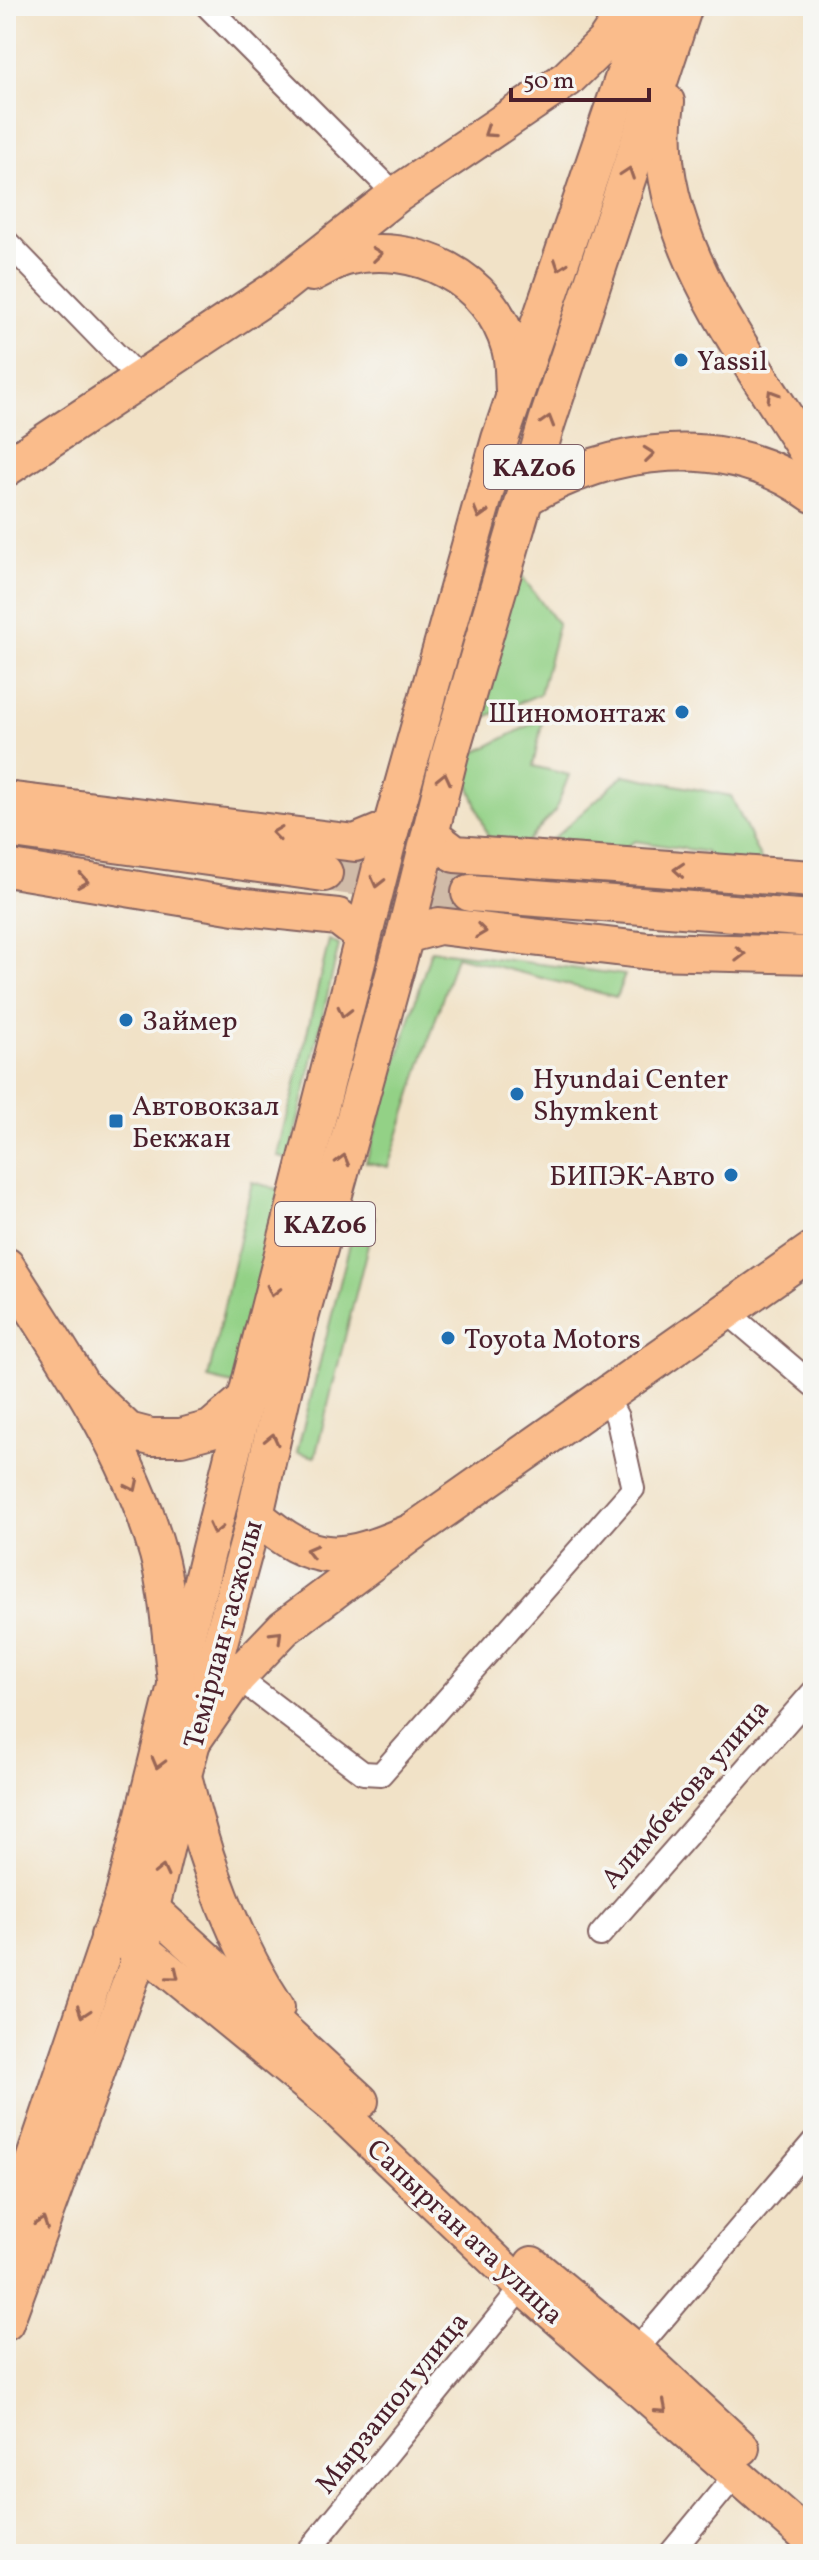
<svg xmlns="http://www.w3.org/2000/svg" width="819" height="2560" font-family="Vollkorn,serif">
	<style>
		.green { fill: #93d186; stroke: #6e7858; stroke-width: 2 }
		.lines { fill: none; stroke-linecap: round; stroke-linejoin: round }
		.trunk-tunnel { stroke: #d0bba8; stroke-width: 36; stroke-dasharray: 36 18; stroke-linecap: butt }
		.minor-casing { stroke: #846362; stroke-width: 26 }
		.primary-casing { stroke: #846362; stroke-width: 38 }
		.trunk-casing { stroke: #846362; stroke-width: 40 }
		.minor { stroke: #fff; stroke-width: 22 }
		.primary { stroke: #fabc8b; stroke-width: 34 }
		.trunk { stroke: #fabc8b; stroke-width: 36 }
		.oneway { stroke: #996656 }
		.poi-dot { fill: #1f6fb2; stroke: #f6f6f2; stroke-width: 3 }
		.labels { text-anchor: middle; stroke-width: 7; stroke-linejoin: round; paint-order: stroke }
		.shield { fill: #f6f6f2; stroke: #7e6067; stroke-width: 2 }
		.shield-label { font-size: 26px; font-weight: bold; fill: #4a1f2b }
		.poi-label { font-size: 28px; fill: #4a1f2b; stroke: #f6f6f2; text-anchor: start }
		.street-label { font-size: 28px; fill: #4a1f2b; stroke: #f6f6f2 }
	</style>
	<rect width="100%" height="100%" fill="#f6f6f2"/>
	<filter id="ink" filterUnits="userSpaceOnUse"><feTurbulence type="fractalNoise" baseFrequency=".0125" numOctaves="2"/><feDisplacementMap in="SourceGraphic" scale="16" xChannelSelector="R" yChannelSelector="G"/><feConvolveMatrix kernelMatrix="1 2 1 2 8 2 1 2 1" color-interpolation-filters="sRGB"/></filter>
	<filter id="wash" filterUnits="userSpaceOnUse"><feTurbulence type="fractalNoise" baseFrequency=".006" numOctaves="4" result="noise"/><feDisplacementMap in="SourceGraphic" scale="32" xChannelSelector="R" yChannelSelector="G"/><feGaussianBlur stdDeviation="1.8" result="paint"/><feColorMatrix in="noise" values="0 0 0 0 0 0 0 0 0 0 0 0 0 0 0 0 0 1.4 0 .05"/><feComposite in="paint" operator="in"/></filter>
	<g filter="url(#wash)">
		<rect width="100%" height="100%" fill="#f1e2c7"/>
		<g class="green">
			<polygon points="516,568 558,625 540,694 478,720"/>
			<polygon points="543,718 533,766 569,775 555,811 514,856 491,845 466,776 471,755"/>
			<polygon points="624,775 731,796 769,877 716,869 706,852 635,841 612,857 536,854"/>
			<polygon points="329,940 339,945 289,1160 278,1156"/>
			<polygon points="431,950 625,975 616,997 456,956 388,1167 366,1162"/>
			<polygon points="252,1182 281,1190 237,1385 208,1378"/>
			<polygon points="358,1212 375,1217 315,1457 297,1452"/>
		</g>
	</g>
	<g filter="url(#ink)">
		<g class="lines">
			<polyline class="trunk-tunnel" points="324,873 470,893"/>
			<defs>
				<g id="minor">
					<polyline points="207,6 396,195"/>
					<polyline points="6,241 140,379"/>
					<polyline points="726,1311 813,1385"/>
					<polyline points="237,1677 363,1773 381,1774 633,1489 617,1417 606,1396"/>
					<polyline points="600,1935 813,1692"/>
					<polyline points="627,2361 813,2142"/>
					<polyline points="306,2554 523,2287"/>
					<polyline points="670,2554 737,2473"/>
				</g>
				<g id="primary">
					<path d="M 186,1783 C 205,1862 232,1939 277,2007"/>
					<polyline points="123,1895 153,1910 361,2101"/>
					<polyline points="108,1936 142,1949 331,2104 523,2287 813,2542"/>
					<polyline points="6,2240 123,1895 246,1399"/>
					<polyline points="532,2264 637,2351 742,2448"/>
					<polyline points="6,2323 142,1949 184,1775 255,1515"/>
				</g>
				<g id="trunk">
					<path d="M 666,102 C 646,231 749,356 813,461"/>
					<path d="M 312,273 C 323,268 334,260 346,257 C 414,240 491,278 510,348 C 514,362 513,378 514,391"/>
					<polyline points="6,468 278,288 396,195 567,79 605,42 629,6"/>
					<path d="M 525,498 C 611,446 727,431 813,494"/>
					<polyline points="6,800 355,843 391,828"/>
					<polyline points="6,829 324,873"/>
					<polyline points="430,835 455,854 813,879"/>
					<polyline points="6,868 235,906 338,917 363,936"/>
					<polyline points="470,893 813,919"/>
					<polyline points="405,935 439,926 649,951 813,955"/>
					<path d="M 6,1266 C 64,1357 129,1449 158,1554 C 169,1596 171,1644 177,1688"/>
					<polyline points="86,1391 128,1431 151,1437 181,1437 211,1429 246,1399 391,828 500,439 648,6"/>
					<path d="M 412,1532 C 342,1562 315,1567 255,1515 L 297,1329 L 405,935 L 450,754 L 547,422 L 684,6"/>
					<polyline points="193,1740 237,1677 284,1628 412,1532 813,1250"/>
				</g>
			</defs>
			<use href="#minor" class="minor-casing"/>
			<use href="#primary" class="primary-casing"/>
			<use href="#trunk" class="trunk-casing"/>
			<use href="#minor" class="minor"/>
			<use href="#primary" class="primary"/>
			<use href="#trunk" class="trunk"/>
		</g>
		<defs><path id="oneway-chevron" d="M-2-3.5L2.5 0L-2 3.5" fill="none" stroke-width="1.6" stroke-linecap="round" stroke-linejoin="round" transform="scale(2)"/></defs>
		<g class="oneway">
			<use href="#oneway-chevron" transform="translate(489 132) rotate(146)"/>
			<use href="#oneway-chevron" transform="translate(628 173) rotate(-71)"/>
			<use href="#oneway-chevron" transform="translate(377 254) rotate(-6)"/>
			<use href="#oneway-chevron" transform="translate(560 265) rotate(109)"/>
			<use href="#oneway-chevron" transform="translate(772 395) rotate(-121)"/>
			<use href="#oneway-chevron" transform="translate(548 421) rotate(-73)"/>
			<use href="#oneway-chevron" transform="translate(649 454) rotate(-6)"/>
			<use href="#oneway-chevron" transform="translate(480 513) rotate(106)"/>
			<use href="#oneway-chevron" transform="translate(444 778) rotate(-77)"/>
			<use href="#oneway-chevron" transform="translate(277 833) rotate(-172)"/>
			<use href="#oneway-chevron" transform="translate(679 870) rotate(-176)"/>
			<use href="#oneway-chevron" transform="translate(83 881) rotate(9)"/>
			<use href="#oneway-chevron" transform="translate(377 882) rotate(104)"/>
			<use href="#oneway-chevron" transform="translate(481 931) rotate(7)"/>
			<use href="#oneway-chevron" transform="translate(740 954) rotate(1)"/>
			<use href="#oneway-chevron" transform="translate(344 1012) rotate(104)"/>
			<use href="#oneway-chevron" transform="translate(343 1160) rotate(-75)"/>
			<use href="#oneway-chevron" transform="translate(273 1291) rotate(104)"/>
			<use href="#oneway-chevron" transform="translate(272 1439) rotate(-77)"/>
			<use href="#oneway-chevron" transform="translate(133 1486) rotate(64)"/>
			<use href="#oneway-chevron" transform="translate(215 1529) rotate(103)"/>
			<use href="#oneway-chevron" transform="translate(311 1551) rotate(-166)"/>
			<use href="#oneway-chevron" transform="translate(277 1636) rotate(-45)"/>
			<use href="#oneway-chevron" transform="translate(158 1763) rotate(105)"/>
			<use href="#oneway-chevron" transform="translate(162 1871) rotate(-77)"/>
			<use href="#oneway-chevron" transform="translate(174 1975) rotate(39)"/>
			<use href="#oneway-chevron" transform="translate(83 2012) rotate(109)"/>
			<use href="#oneway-chevron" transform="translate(42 2223) rotate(-71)"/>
			<use href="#oneway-chevron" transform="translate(662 2408) rotate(41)"/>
		</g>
	</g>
	<g class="poi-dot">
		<circle cx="681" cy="360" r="8"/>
		<circle cx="682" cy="712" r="8"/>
		<circle cx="126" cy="1020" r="8"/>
		<circle cx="517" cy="1094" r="8"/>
		<rect x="108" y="1113" width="16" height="16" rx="4"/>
		<circle cx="731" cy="1175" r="8"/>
		<circle cx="448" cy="1338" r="8"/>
	</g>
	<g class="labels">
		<g class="shield">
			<rect x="484" y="445" width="100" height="44" rx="6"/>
			<rect x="275" y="1202" width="100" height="44" rx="6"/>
		</g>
		<g class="shield-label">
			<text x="534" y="476">KАZ06</text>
			<text x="325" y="1233">KАZ06</text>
		</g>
		<g class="poi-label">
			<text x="697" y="370">Yassil</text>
			<text x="666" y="722" text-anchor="end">Шиномонтаж</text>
			<text x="142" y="1030">Займер</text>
			<text x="533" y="1088">Hyundai Center<tspan x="533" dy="32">Shymkent</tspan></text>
			<text x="132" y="1115">Автовокзал<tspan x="132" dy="32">Бекжан</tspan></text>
			<text x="715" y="1185" text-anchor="end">БИПЭК-Авто</text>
			<text x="464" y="1348">Toyota Motors</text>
		</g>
		<g class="street-label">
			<text transform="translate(222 1634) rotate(-75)" y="10">Темірлан тасжолы</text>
			<text transform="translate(684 1793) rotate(-49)" y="10">Алимбекова улица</text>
			<text transform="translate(466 2231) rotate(43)" y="10">Сапырган ата улица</text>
			<text transform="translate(391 2402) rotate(-51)" y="10">Мырзашол улица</text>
		</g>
	</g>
	<rect width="819" height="2560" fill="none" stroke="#f6f6f2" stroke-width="32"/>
	<path d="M511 88v12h138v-12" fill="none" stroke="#4a1f2b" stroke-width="4"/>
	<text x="523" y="88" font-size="24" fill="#4a1f2b" stroke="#f6f6f2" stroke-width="6" paint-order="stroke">50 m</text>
</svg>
